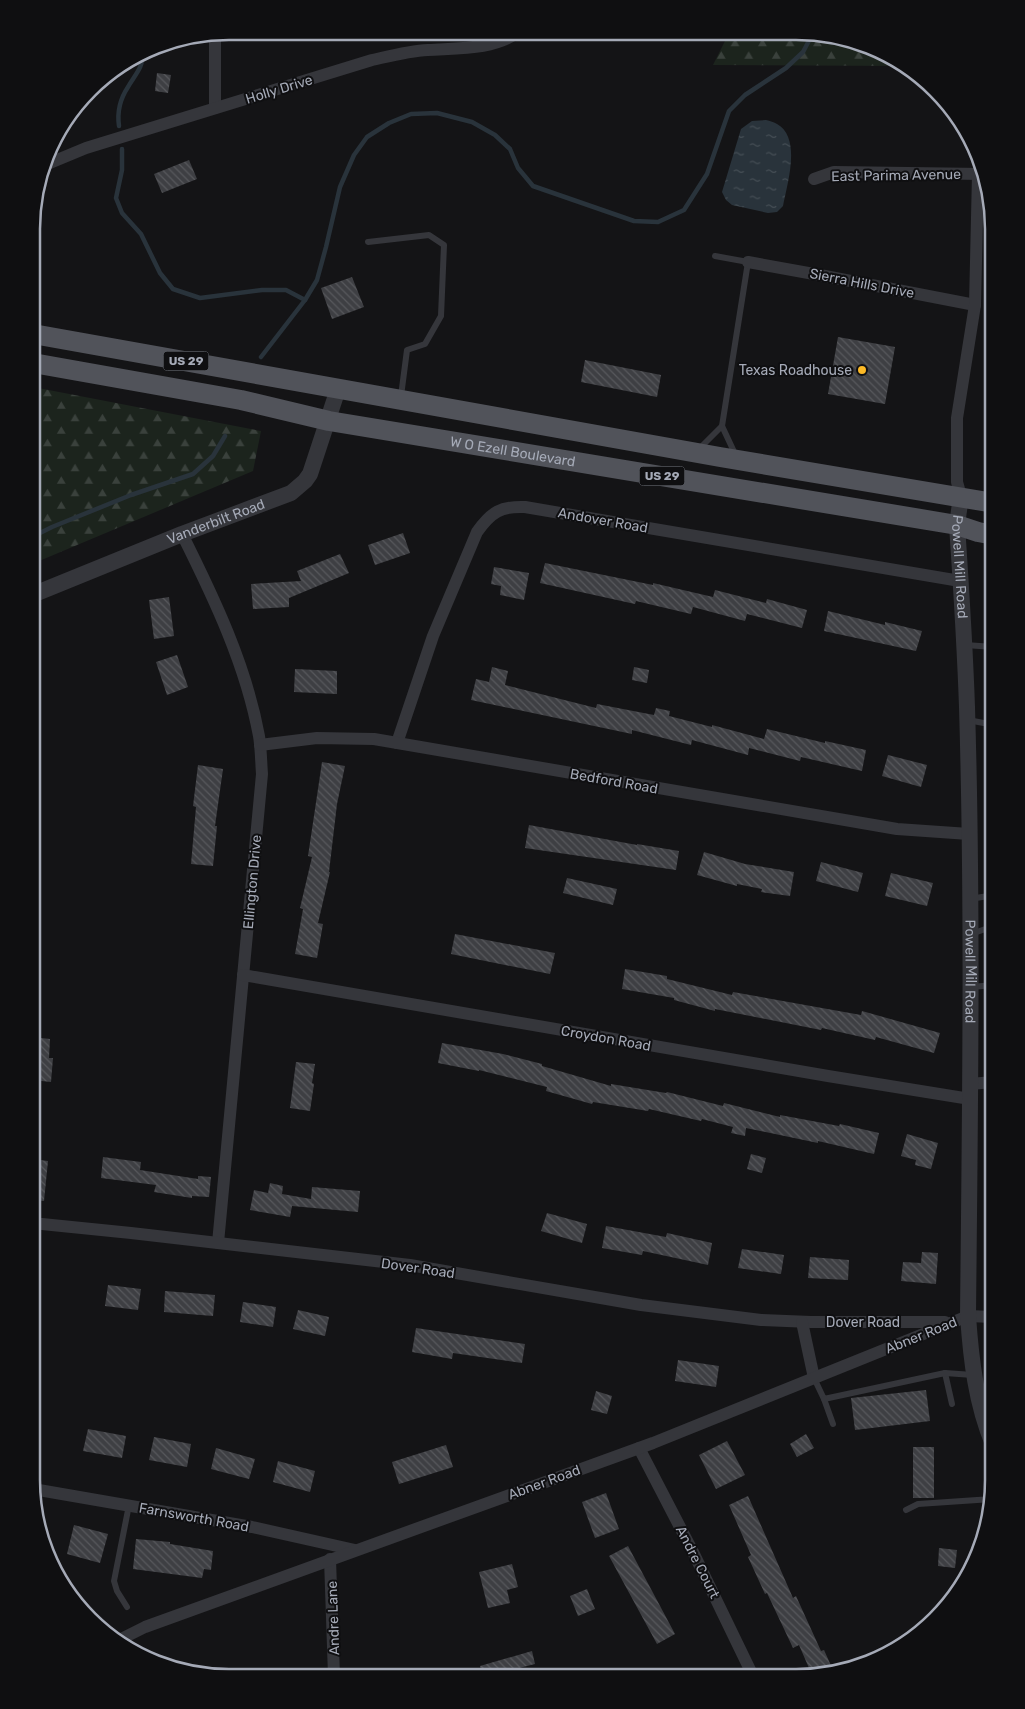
<svg xmlns="http://www.w3.org/2000/svg" width="1025" height="1709" font-family="Rubik,sans-serif">
	<style>
		.forest { fill: url(#forest-firs) }
		.water { fill: url(#water-ripples) }
		.lines { fill: none; stroke-linecap: round; stroke-linejoin: round }
		.stream { stroke: #29333b; stroke-width: 4.5 }
		.building { fill: url(#building-back-hatch) }
		.service { stroke: #35363b; stroke-width: 6 }
		.minor { stroke: #35363b; stroke-width: 12 }
		.tertiary { stroke: #35363b; stroke-width: 16 }
		.primary { stroke: #51535a; stroke-width: 20 }
		.poi-dot { fill: #fcb926; stroke: #0f0f11; stroke-width: 2 }
		.labels { text-anchor: middle; stroke-width: 4; stroke-linejoin: round; paint-order: stroke }
		.shield { fill: #0f0f11; stroke: #787c85; stroke-width: 1 }
		.shield-label { font-size: 12px; font-weight: bold; fill: #a5aab7 }
		.street-label { font-size: 14px; fill: #a5aab7; stroke: #0f0f11 }
		.poi-label { font-size: 14px; fill: #a5aab7; stroke: #0f0f11; text-anchor: end }
		.rim { fill: none; stroke: #a5aab7; stroke-width: 2.5 }
	</style>
	<defs>
		<pattern id="forest-firs" width="22" height="20" patternUnits="userSpaceOnUse" patternTransform="scale(1.25)"><rect width="22" height="20" fill="#1c241d"/><path d="M5 1l3.5 6h-7zM16 11l3.5 6h-7z" fill="#3a413c"/></pattern>
		<pattern id="water-ripples" width="26" height="14" patternUnits="userSpaceOnUse" patternTransform="scale(1.25)"><rect width="26" height="14" fill="#29333b"/><path d="M2 4q2-2 4 0t4 0M15 11q2-2 4 0t4 0" fill="none" stroke="#454e55"/></pattern>
		<pattern id="building-back-hatch" width="6" height="6" patternUnits="userSpaceOnUse" patternTransform="scale(1.25)"><rect width="6" height="6" fill="#3e3f43"/><path d="M-1 5l2 2M0 0l6 6M5-1l2 2" fill="none" stroke="#57585c"/></pattern>
	</defs>
	<rect width="100%" height="100%" fill="#141416"/>
	<g class="forest">
		<polygon points="729,33 822,33 872,46 905,66 713,65"/>
		<polygon points="33,387 261,431 253,471 32,564"/>
	</g>
	<path class="water" d="M 766,120 C 770,121 774,122 777,124 C 802,138 787,184 783,206 L 777,212 L 768,213 L 732,205 L 726,200 L 722,192 L 741,129 L 752,121 Z"/>
	<g class="lines">
		<g class="stream">
			<path d="M 119,126 C 117,112 120,99 128,87 C 134,76 144,67 142,54"/>
			<polyline points="122,149 122,170 116,198 122,213 141,234 160,273 173,289 200,298 262,290 286,290 305,300"/>
			<polyline points="261,357 305,300 317,280 326,247 340,187 354,155 367,137 389,123 411,114 437,113 472,122 495,135 510,149 518,168 533,186 634,221 658,222 684,210 707,174 729,111 745,95 786,68 803,52 813,33"/>
			<polyline points="32,537 52,527 131,495 193,474 213,456 225,436"/>
		</g>
	</g>
	<g class="building">
		<polygon points="157,73 171,75 168,93 155,91"/>
		<polygon points="189,160 197,179 162,193 154,174"/>
		<polygon points="352,277 364,307 332,319 321,288"/>
		<polygon points="838,337 895,347 885,404 828,394"/>
		<polygon points="585,360 661,375 657,397 581,382"/>
		<polygon points="403,533 410,553 375,565 368,545"/>
		<polygon points="340,554 349,573 289,598 289,607 253,609 251,584 301,581 297,571"/>
		<polygon points="545,563 653,585 653,583 713,597 715,590 766,603 767,599 807,610 802,628 747,614 745,621 693,607 691,614 636,601 635,604 540,583"/>
		<polygon points="494,567 529,573 524,600 500,595 501,586 491,584"/>
		<polygon points="169,597 174,636 154,639 149,600"/>
		<polygon points="828,611 885,625 885,622 922,631 916,651 824,631"/>
		<polygon points="177,655 188,687 167,695 156,662"/>
		<polygon points="492,667 508,671 505,685 596,708 597,704 654,715 656,708 670,711 669,716 712,727 712,725 764,739 767,729 825,743 825,741 866,750 862,771 801,757 800,761 749,748 748,755 692,740 691,745 632,730 632,734 471,700 476,679 489,682"/>
		<polygon points="634,667 649,670 647,683 632,680"/>
		<polygon points="295,669 337,671 337,694 294,692"/>
		<polygon points="888,755 927,765 921,787 882,776"/>
		<polygon points="322,762 345,766 337,804 329,872 330,872 318,923 323,924 317,958 295,954 303,909 300,908 312,857 308,856"/>
		<polygon points="198,765 223,769 215,826 217,826 213,866 191,864 196,807 193,806"/>
		<polygon points="529,825 637,845 637,844 679,851 676,870 525,848"/>
		<polygon points="704,852 745,864 794,872 790,896 761,892 762,889 737,884 737,886 697,875"/>
		<polygon points="821,862 863,873 858,892 816,881"/>
		<polygon points="891,873 933,883 927,906 885,896"/>
		<polygon points="567,878 617,889 613,905 563,893"/>
		<polygon points="455,934 555,953 550,974 451,954"/>
		<polygon points="625,969 667,976 667,979 732,995 733,992 861,1015 862,1011 940,1033 934,1053 876,1037 875,1040 822,1028 821,1030 715,1009 715,1011 674,1000 674,998 622,989"/>
		<polygon points="32,1037 50,1039 49,1058 53,1058 51,1082 32,1080"/>
		<polygon points="442,1043 503,1054 542,1064 542,1066 611,1086 611,1084 666,1093 667,1092 723,1106 724,1103 780,1117 780,1115 839,1126 840,1124 879,1133 874,1154 818,1141 818,1143 746,1128 745,1136 731,1133 733,1127 702,1119 701,1121 649,1109 648,1111 593,1102 592,1104 546,1091 547,1087 479,1070 479,1071 438,1063"/>
		<polygon points="296,1062 315,1064 312,1083 314,1084 310,1111 290,1108"/>
		<polygon points="907,1134 938,1143 931,1169 915,1165 916,1160 901,1156"/>
		<polygon points="751,1154 766,1158 762,1173 747,1169"/>
		<polygon points="103,1157 141,1162 140,1170 198,1179 198,1176 211,1177 209,1197 192,1196 192,1198 154,1192 156,1185 101,1178"/>
		<polygon points="32,1159 48,1161 44,1201 32,1200"/>
		<polygon points="270,1183 283,1186 282,1194 311,1199 312,1187 360,1191 358,1212 292,1206 290,1217 250,1210 254,1190 268,1193"/>
		<polygon points="547,1213 587,1224 582,1243 541,1231"/>
		<polygon points="606,1226 666,1237 667,1233 712,1243 708,1265 643,1251 642,1255 602,1248"/>
		<polygon points="742,1249 784,1255 781,1274 738,1268"/>
		<polygon points="922,1252 938,1253 936,1284 901,1281 903,1262 921,1263"/>
		<polygon points="810,1257 849,1260 848,1280 808,1278"/>
		<polygon points="108,1285 141,1289 138,1310 105,1306"/>
		<polygon points="165,1291 215,1295 213,1316 164,1312"/>
		<polygon points="243,1302 276,1307 273,1327 240,1322"/>
		<polygon points="298,1310 329,1317 325,1336 293,1329"/>
		<polygon points="416,1328 525,1344 522,1363 453,1353 452,1359 412,1352"/>
		<polygon points="678,1360 719,1366 716,1387 675,1381"/>
		<polygon points="926,1390 930,1421 855,1430 851,1398"/>
		<polygon points="596,1391 612,1396 607,1414 591,1410"/>
		<polygon points="88,1429 126,1436 122,1458 83,1451"/>
		<polygon points="806,1434 814,1448 797,1457 790,1444"/>
		<polygon points="154,1437 191,1444 187,1467 149,1460"/>
		<polygon points="727,1441 745,1475 716,1489 699,1455"/>
		<polygon points="446,1445 453,1467 399,1484 392,1462"/>
		<rect x="913" y="1447" width="21" height="51"/>
		<polygon points="216,1448 255,1459 249,1479 211,1469"/>
		<polygon points="278,1461 315,1471 310,1492 273,1482"/>
		<polygon points="606,1493 619,1529 595,1538 582,1502"/>
		<polygon points="748,1496 793,1598 796,1596 821,1651 824,1650 833,1670 812,1675 799,1645 793,1648 767,1593 765,1594 748,1557 751,1555 729,1505"/>
		<polygon points="74,1525 108,1534 100,1563 67,1554"/>
		<polygon points="136,1539 170,1542 170,1544 213,1551 211,1570 204,1569 202,1578 133,1569"/>
		<polygon points="628,1546 675,1634 657,1644 609,1556"/>
		<polygon points="939,1548 957,1550 955,1568 938,1566"/>
		<polygon points="512,1564 518,1587 507,1590 510,1603 488,1608 479,1572"/>
		<polygon points="587,1589 595,1609 578,1616 570,1596"/>
		<polygon points="532,1651 535,1664 515,1669 517,1677 482,1677 480,1666"/>
	</g>
	<g class="lines">
		<g class="service">
			<polyline points="368,242 429,235 444,245 441,316 425,344 407,350 401,396"/>
			<polyline points="715,256 748,262 722,426"/>
			<polyline points="698,450 722,426 736,456"/>
			<polyline points="965,645 994,647"/>
			<polyline points="991,647 991,619 994,619"/>
			<polyline points="968,720 994,725"/>
			<polyline points="970,899 994,895"/>
			<polyline points="971,934 994,926"/>
			<polyline points="972,987 993,985"/>
			<polyline points="945,1373 952,1404"/>
			<polyline points="814,1378 824,1399 945,1373 973,1375"/>
			<polyline points="824,1399 833,1424"/>
			<polyline points="906,1510 918,1504 992,1499"/>
			<polyline points="127,1607 117,1591 114,1581 129,1505"/>
		</g>
		<g class="minor">
			<polyline points="215,34 215,108"/>
			<path d="M 45,165 L 86,148 L 372,60 C 390,56 409,51 428,50 C 457,48 494,50 518,32"/>
			<polyline points="814,179 834,172 983,174"/>
			<polyline points="748,262 825,276 975,305"/>
			<polyline points="961,496 957,482 957,418 975,305 978,174"/>
			<path d="M 182,534 C 214,598 246,665 259,736 C 261,748 261,761 262,774 L 218,1243"/>
			<path d="M 397,743 L 433,636 L 477,532 C 491,512 501,506 525,507 L 960,581"/>
			<polyline points="260,745 317,738 374,739 897,829 969,834"/>
			<polyline points="243,975 828,1076 970,1099"/>
			<polyline points="970,1084 993,1082"/>
			<polyline points="32,1223 131,1233 410,1265 641,1305 761,1320 811,1322 945,1322"/>
			<polyline points="802,1322 814,1378"/>
			<polyline points="639,1448 695,1556 754,1678"/>
			<polyline points="33,1489 252,1527 355,1550"/>
			<polyline points="330,1559 334,1676"/>
			<polyline points="117,1641 145,1627 653,1443 968,1316 993,1317"/>
		</g>
		<g class="tertiary">
			<path id="s1" d="M 961,496 L 957,525 C 961,585 965,647 967,707 C 973,910 970,1113 968,1316 C 971,1359 976,1404 993,1444"/>
			<path id="s2" d="M 32,595 L 182,534 L 291,493 L 305,481 L 310,474 L 338,389"/>
		</g>
		<g class="primary">
			<polyline points="33,334 720,457 994,503"/>
			<path id="s3" d="M 33,363 L 241,400 L 329,421 L 957,525 L 978,532 L 994,535"/>
		</g>
	</g>
	<circle class="poi-dot" cx="862" cy="370" r="5"/>
	<g class="labels">
		<g class="shield">
			<rect x="163.5" y="351.5" width="45" height="19" rx="4"/>
			<rect x="639.5" y="466.5" width="45" height="19" rx="4"/>
		</g>
		<g class="shield-label">
			<text x="186" y="365">US 29</text>
			<text x="662" y="480">US 29</text>
		</g>
		<g class="street-label">
			<text transform="translate(279 89) rotate(-17)" y="5">Holly Drive</text>
			<text transform="translate(896 175) rotate(-1)" y="5">East Parima Avenue</text>
			<text transform="translate(862 283) rotate(11)" y="5">Sierra Hills Drive</text>
			<text dy="5" stroke="none"><textPath href="#s3" startOffset="488">W O Ezell Boulevard</textPath></text>
			<text transform="translate(603 520) rotate(10)" y="5">Andover Road</text>
			<text dy="5" stroke="none"><textPath href="#s2" startOffset="198">Vanderbilt Road</textPath></text>
			<text dy="5" stroke="none"><textPath href="#s1" startOffset="71">Powell Mill Road</textPath></text>
			<text transform="translate(614 781) rotate(10)" y="5">Bedford Road</text>
			<text transform="translate(252 882) rotate(-85)" y="5">Ellington Drive</text>
			<text dy="5" stroke="none"><textPath href="#s1" startOffset="476">Powell Mill Road</textPath></text>
			<text transform="translate(606 1038) rotate(10)" y="5">Croydon Road</text>
			<text transform="translate(418 1268) rotate(8)" y="5">Dover Road</text>
			<text x="863" y="1327">Dover Road</text>
			<text transform="translate(921 1335) rotate(-22)" y="5">Abner Road</text>
			<text transform="translate(544 1482) rotate(-20)" y="5">Abner Road</text>
			<text transform="translate(194 1517) rotate(10)" y="5">Farnsworth Road</text>
			<text transform="translate(698 1562) rotate(63)" y="5">Andre Court</text>
			<text transform="translate(333 1618) rotate(-92)" y="5">Andre Lane</text>
		</g>
		<g class="poi-label">
			<text x="852" y="375">Texas Roadhouse</text>
		</g>
	</g>
	<path d="M0 0H1025V1709H0ZM229 40H796A189 189 0 0 1 985 229V1480A189 189 0 0 1 796 1669H229A189 189 0 0 1 40 1480V229A189 189 0 0 1 229 40Z" fill="#0f0f11" fill-rule="evenodd"/>
	<path class="rim" d="M229 40H796A189 189 0 0 1 985 229V1480A189 189 0 0 1 796 1669H229A189 189 0 0 1 40 1480V229A189 189 0 0 1 229 40Z"/>
</svg>
